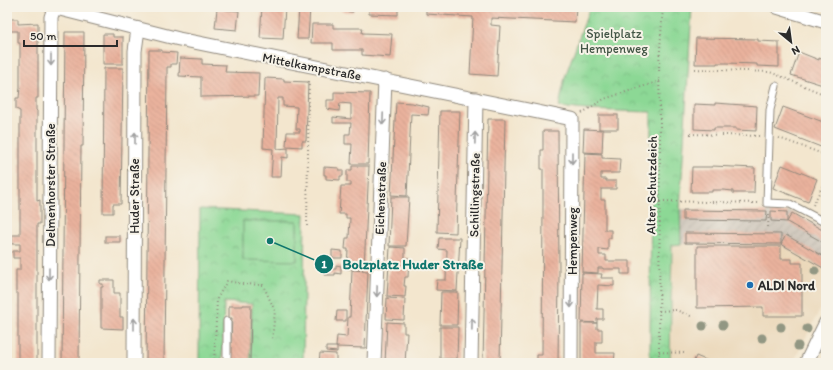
<svg xmlns="http://www.w3.org/2000/svg" width="833" height="370" font-family="Itim,sans-serif">
	<style>
		.built { fill: #ebd8ba }
		.industrial { fill: url(#industrial-furrows) }
		.park { fill: url(#park-crowns); stroke: #5c8260 }
		.pitch { fill: #8cd895; stroke: #5c8260 }
		.building { fill: url(#building-back-hatch) }
		.lines { fill: none; stroke-linecap: round; stroke-linejoin: round }
		.service-casing { stroke: #8f887c; stroke-width: 9 }
		.minor-casing { stroke: #8f887c; stroke-width: 15 }
		.path { stroke: #8f887c; stroke-width: 2; stroke-dasharray: 1 3; stroke-linecap: butt }
		.service { stroke: #fff; stroke-width: 7 }
		.minor { stroke: #fff; stroke-width: 13 }
		.tree { fill: #929783 }
		.oneway { stroke: #a0a0a0 }
		.poi-dot { fill: #1f6fb2; stroke: #f7f3e8; stroke-width: 1.5 }
		.labels { text-anchor: middle; stroke-width: 4; stroke-linejoin: round; paint-order: stroke }
		.park-label { font-size: 13px; fill: #435646; stroke: #f7f3e8 }
		.street-label { font-size: 13px; fill: #2b2b2b; stroke: #f7f3e8 }
		.poi-label { font-size: 13px; font-weight: bold; fill: #2b2b2b; stroke: #f7f3e8; text-anchor: start }
		.leader { fill: none; stroke: #0f766e; stroke-width: 1.5 }
		.callout-dot { fill: #0f766e; stroke: #f7f3e8; stroke-width: 1.5 }
		.mark-label { font-size: 12px; text-anchor: middle; font-weight: bold; fill: #fff }
		.callout-label { font-size: 14px; text-anchor: middle; font-weight: bold; fill: #0f766e; stroke: #f7f3e8; stroke-width: 4; stroke-linejoin: round; paint-order: stroke }
	</style>
	<defs>
		<pattern id="industrial-furrows" width="10" height="10" patternUnits="userSpaceOnUse"><rect width="10" height="10" fill="#cbc3b8"/><path d="M-1 1l2-2M0 10L10 0M9 11l2-2" fill="none" stroke="#aea89e"/></pattern>
		<pattern id="park-crowns" width="20" height="18" patternUnits="userSpaceOnUse"><rect width="20" height="18" fill="#8cd895"/><path d="M2 6a3 3 0 1 1 6 0M12 15a3 3 0 1 1 6 0" fill="none" stroke="#79ba81"/></pattern>
		<pattern id="building-back-hatch" width="6" height="6" patternUnits="userSpaceOnUse"><rect width="6" height="6" fill="#eab29d"/><path d="M-1 5l2 2M0 0l6 6M5-1l2 2" fill="none" stroke="#c99987"/></pattern>
	</defs>
	<rect width="100%" height="100%" fill="#f7f3e8"/>
	<filter id="ink" filterUnits="userSpaceOnUse"><feTurbulence type="fractalNoise" baseFrequency=".025" numOctaves="2"/><feDisplacementMap in="SourceGraphic" scale="8" xChannelSelector="R" yChannelSelector="G"/><feConvolveMatrix kernelMatrix="1 2 1 2 8 2 1 2 1" color-interpolation-filters="sRGB"/></filter>
	<filter id="wash" filterUnits="userSpaceOnUse"><feTurbulence type="fractalNoise" baseFrequency=".012" numOctaves="4" result="noise"/><feDisplacementMap in="SourceGraphic" scale="16" xChannelSelector="R" yChannelSelector="G"/><feGaussianBlur stdDeviation="0.9" result="paint"/><feColorMatrix in="noise" values="0 0 0 0 0 0 0 0 0 0 0 0 0 0 0 0 0 1.4 0 .05"/><feComposite in="paint" operator="in"/></filter>
	<g filter="url(#wash)">
		<rect width="100%" height="100%" fill="#f3e6ce"/>
		<polygon class="built" points="672,244 781,245 826,270 826,298 793,363 670,363"/>
		<polygon class="industrial" points="680,209 792,212 826,230 826,270 781,245 681,244"/>
		<g class="park">
			<polygon points="590,7 692,7 680,209 681,244 672,245 670,363 650,363 651,112 586,110 559,107 565,77"/>
			<polygon points="200,209 305,214 303,363 250,363 252,304 224,302 222,363 199,363"/>
		</g>
		<polygon class="pitch" points="243,221 297,221 297,261 243,260"/>
		<g id="blocks">
			<g class="building">
				<polygon points="262,7 285,7 283,39 260,38"/>
				<polygon points="299,7 310,7 308,39 297,39"/>
				<polygon points="341,7 354,7 353,12 341,11"/>
				<polygon points="369,7 398,7 398,15 369,14"/>
				<polygon points="426,7 576,7 575,22 491,18 491,25 500,26 497,76 470,74 473,17 426,14"/>
				<polygon points="217,9 239,11 237,30 215,28"/>
				<polygon points="7,19 18,19 18,24 38,23 38,98 36,98 36,110 37,111 37,201 40,200 40,224 37,224 37,363 18,363 18,293 16,293 16,270 20,270 20,258 13,258 13,251 20,251 20,244 12,244 12,235 20,235 20,111 16,109 16,98 19,98 20,87 20,43 18,43 18,31 7,31"/>
				<polygon points="312,24 333,24 333,28 363,28 362,33 392,34 390,57 362,55 362,50 333,50 333,43 311,43"/>
				<polygon points="65,32 84,32 83,146 81,146 79,363 62,363"/>
				<polygon points="103,34 113,34 113,37 123,37 123,64 103,64"/>
				<polygon points="696,38 758,39 758,41 779,42 779,67 757,66 757,64 727,63 717,63 717,64 695,64"/>
				<polygon points="149,50 162,50 162,52 177,53 176,64 171,64 171,67 167,67 167,71 164,363 146,363"/>
				<polygon points="799,52 819,60 819,58 826,61 826,86 791,75"/>
				<polygon points="180,58 202,59 202,64 226,65 225,72 259,73 258,96 201,97 201,77 179,76"/>
				<polygon points="104,68 123,68 121,204 113,204 113,213 103,213"/>
				<polygon points="265,78 284,79 284,81 308,82 306,141 302,141 302,147 286,146 287,132 300,132 300,129 296,129 297,107 283,106 283,98 278,98 277,149 288,148 288,158 282,157 281,177 271,177 273,149 263,148"/>
				<polygon points="334,92 370,93 368,164 351,164 352,144 345,144 345,134 350,134 351,123 333,123 333,117 351,119 351,104 340,103 339,111 327,109 327,100 334,100"/>
				<polygon points="396,102 412,103 429,107 428,115 411,114 407,196 391,195"/>
				<polygon points="715,103 757,106 756,131 736,130 736,128 714,128 714,130 694,129 694,104 715,105"/>
				<polygon points="783,107 826,123 826,149 775,129"/>
				<polygon points="440,111 460,111 456,233 437,232"/>
				<rect x="599" y="115" width="19" height="14"/>
				<polygon points="488,119 505,119 500,363 483,363"/>
				<polygon points="584,129 603,130 602,153 583,152"/>
				<polygon points="543,131 558,131 559,272 558,363 537,363 537,355 542,355 543,206 543,169 541,169 541,150 543,150"/>
				<polygon points="585,153 602,154 602,158 620,159 619,173 601,173 601,179 606,179 606,181 616,181 616,189 601,189 601,200 605,200 605,230 611,230 611,238 608,238 608,250 599,249 599,255 606,255 606,261 630,261 630,274 621,274 621,269 603,269 603,268 598,268 598,273 582,272"/>
				<polygon points="782,165 817,179 808,202 773,188"/>
				<polygon points="352,166 369,166 364,269 347,269 348,249 345,249 346,238 349,238 350,218 346,218 346,214 339,214 341,186 351,186 351,182 347,182 347,170 352,170"/>
				<polygon points="712,166 755,168 754,193 733,193 733,191 723,190 712,190 712,192 691,192 692,167 712,167"/>
				<polygon points="324,167 339,168 339,170 343,170 343,176 340,176 340,180 326,179 326,175 324,175"/>
				<polygon points="391,197 409,197 406,246 389,246"/>
				<polygon points="683,210 767,211 766,221 683,220"/>
				<polygon points="771,211 787,212 787,222 771,221"/>
				<polygon points="792,213 826,232 826,244 787,222"/>
				<polygon points="685,233 781,234 781,244 685,243"/>
				<polygon points="786,235 826,258 825,269 781,244"/>
				<rect x="105" y="236" width="15" height="6"/>
				<polygon points="439,238 460,238 457,291 436,290 437,280 446,280 447,250 438,249"/>
				<polygon points="697,246 781,246 781,259 792,259 792,263 802,263 802,316 763,316 763,307 697,308"/>
				<polygon points="390,247 405,248 405,258 409,258 408,277 405,277 404,286 406,286 405,297 387,296"/>
				<polygon points="332,250 342,251 342,258 332,258"/>
				<polygon points="336,265 341,266 341,274 335,273 335,275 324,275 324,269 336,269"/>
				<polygon points="352,270 368,271 365,348 336,347 337,336 347,337 348,317 350,317"/>
				<polygon points="582,273 602,274 601,278 614,278 614,286 598,285 597,309 603,309 603,319 597,319 597,323 581,322"/>
				<polygon points="100,280 114,280 114,293 120,293 120,317 123,317 123,329 101,328 101,287 103,287 103,284 100,284"/>
				<polygon points="441,292 458,292 457,325 440,325"/>
				<polygon points="387,298 405,299 404,320 386,319"/>
				<polygon points="243,305 251,305 250,363 230,363 232,318 229,318 229,306 243,306"/>
				<polygon points="337,311 346,311 346,321 336,321"/>
				<polygon points="387,322 404,323 404,333 407,333 405,363 385,363"/>
				<polygon points="581,323 597,323 597,329 602,329 602,342 596,342 596,353 615,353 614,363 581,363"/>
				<polygon points="440,327 458,327 457,359 440,359"/>
				<polygon points="326,347 337,347 337,352 326,351"/>
				<polygon points="320,353 336,354 336,363 319,363"/>
				<polygon points="696,356 713,363 693,363"/>
			</g>
		</g>
	</g>
	<g filter="url(#ink)">
		<use href="#blocks" fill-opacity="0" stroke="#8f887c" stroke-width="1"/>
		<g class="lines">
			<defs>
				<g id="service">
					<polyline points="776,86 770,110 767,203 790,204 826,223"/>
					<polyline points="227,363 227,321"/>
				</g>
				<g id="minor">
					<polyline points="52,7 179,39 572,119 571,363"/>
					<polyline points="777,7 826,22"/>
					<polyline points="49,363 51,17 54,8"/>
					<polyline points="134,363 135,51 138,29"/>
					<polyline points="374,363 385,80"/>
					<polyline points="471,363 476,99"/>
					<polyline points="806,363 826,322"/>
				</g>
			</defs>
			<use href="#service" class="service-casing"/>
			<use href="#minor" class="minor-casing"/>
			<g class="path">
				<polyline points="695,69 770,72 826,95"/>
				<polyline points="582,113 604,99 660,81"/>
				<polyline points="690,134 761,136"/>
				<polyline points="779,138 826,155"/>
				<polyline points="660,201 757,203"/>
				<polyline points="813,205 826,179"/>
				<polyline points="307,226 309,79"/>
				<polyline points="768,227 769,212"/>
				<polyline points="659,311 676,310 693,317"/>
				<polyline points="659,352 685,353"/>
				<polyline points="214,363 217,299 227,281 243,284 263,285 275,311 272,340"/>
				<polyline points="659,363 660,125 659,64 663,7"/>
			</g>
			<use href="#service" class="service"/>
			<use href="#minor" class="minor"/>
		</g>
		<g class="tree">
			<circle cx="815" cy="271" r="4.5"/>
			<circle cx="723" cy="325" r="4.5"/>
			<circle cx="703" cy="326" r="4.5"/>
			<circle cx="781" cy="327" r="4.5"/>
			<circle cx="807" cy="329" r="4.5"/>
			<circle cx="762" cy="338" r="4.5"/>
			<circle cx="798" cy="346" r="4.5"/>
		</g>
		<defs><path id="oneway-shaft" d="M-6 0H5M1.5-3L5.5 0L1.5 3" fill="none" stroke-width="1.6" stroke-linecap="round" stroke-linejoin="round"/></defs>
		<g class="oneway">
			<use href="#oneway-shaft" transform="translate(51 60) rotate(90)"/>
			<use href="#oneway-shaft" transform="translate(383 119) rotate(92)"/>
			<use href="#oneway-shaft" transform="translate(135 138) rotate(-90)"/>
			<use href="#oneway-shaft" transform="translate(475 138) rotate(-89)"/>
			<use href="#oneway-shaft" transform="translate(572 158) rotate(90)"/>
			<use href="#oneway-shaft" transform="translate(49 274) rotate(90)"/>
			<use href="#oneway-shaft" transform="translate(377 291) rotate(92)"/>
			<use href="#oneway-shaft" transform="translate(571 302) rotate(90)"/>
			<use href="#oneway-shaft" transform="translate(134 324) rotate(-90)"/>
			<use href="#oneway-shaft" transform="translate(472 324) rotate(-89)"/>
		</g>
	</g>
	<circle class="poi-dot" cx="750" cy="285" r="4"/>
	<g class="labels">
		<g class="park-label">
			<text x="614" y="38">Spielplatz<tspan x="614" dy="15">Hempenweg</tspan></text>
		</g>
		<g class="street-label">
			<text transform="translate(312 66) rotate(11)" y="5">Mittelkampstraße</text>
			<text transform="translate(50 185) rotate(-90)" y="5">Delmenhorster Straße</text>
			<text transform="translate(651 185) rotate(-89)" y="5">Alter Schutzdeich</text>
			<text transform="translate(474 195) rotate(-89)" y="5">Schillingstraße</text>
			<text transform="translate(134 196) rotate(-90)" y="5">Huder Straße</text>
			<text transform="translate(380 198) rotate(-88)" y="5">Eichenstraße</text>
			<text transform="translate(572 241) rotate(-90)" y="5">Hempenweg</text>
		</g>
		<g class="poi-label">
			<text x="758" y="290">ALDI Nord</text>
		</g>
	</g>
	<path class="leader" d="M270 241L324 264"/>
	<g class="callout-dot">
		<circle cx="270" cy="241" r="4"/>
		<circle cx="324" cy="264" r="10"/>
	</g>
	<g class="mark-label">
		<text x="324" y="268">1</text>
	</g>
	<g class="callout-label">
		<text x="413" y="269">Bolzplatz Huder Straße</text>
	</g>
	<rect width="833" height="370" fill="none" stroke="#f7f3e8" stroke-width="24"/>
	<g transform="translate(791 42) rotate(151)" stroke="#f7f3e8" stroke-width="3" paint-order="stroke">
	<path d="M0-3L7 15L0 10L-7 15Z" fill="#2b2b2b"/>
	<text y="-6" font-size="11" font-weight="bold" text-anchor="middle" fill="#2b2b2b">N</text>
	</g>
	<path d="M24 40v6h93v-6" fill="none" stroke="#2b2b2b" stroke-width="2"/>
	<text x="30" y="40" font-size="12" fill="#2b2b2b" stroke="#f7f3e8" stroke-width="3" paint-order="stroke">50 m</text>
</svg>
